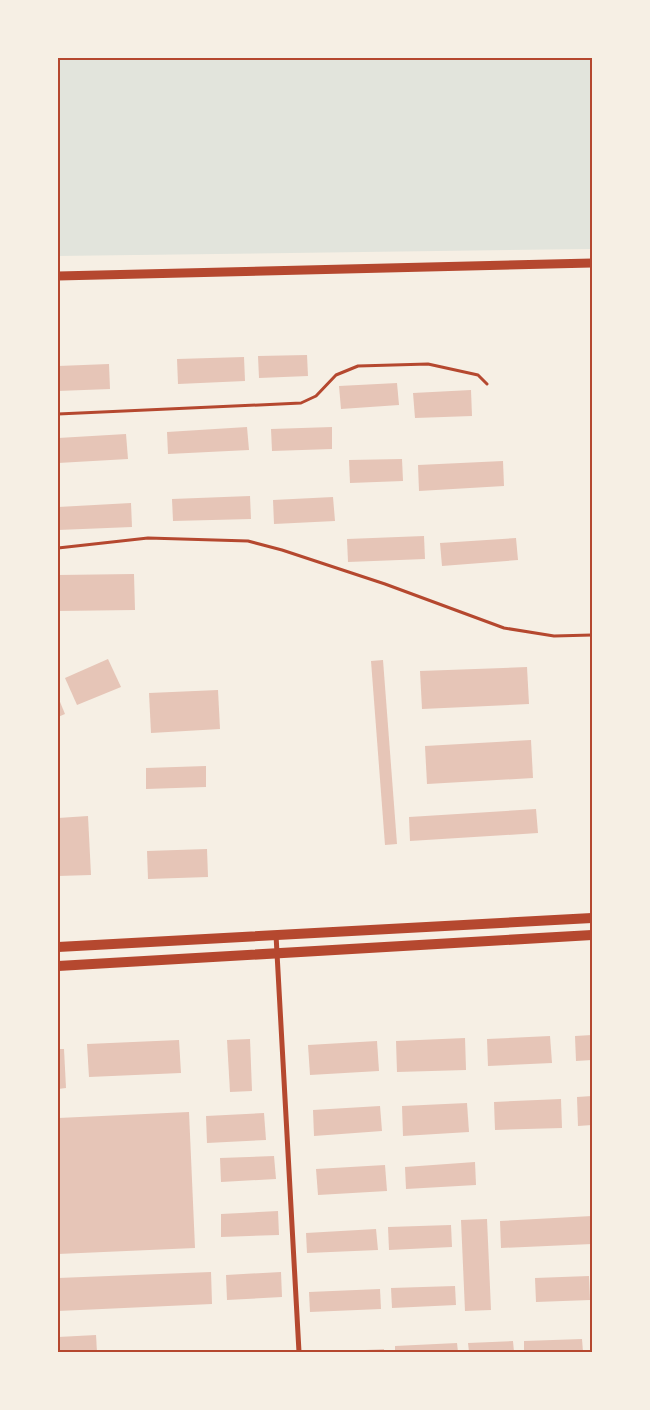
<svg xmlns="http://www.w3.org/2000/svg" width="650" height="1410" font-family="'IBM Plex Sans',sans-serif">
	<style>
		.green { fill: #e2e4dc }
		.building { fill: #e6c5b7 }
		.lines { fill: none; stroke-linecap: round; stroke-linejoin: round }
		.service { stroke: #b5482f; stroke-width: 3 }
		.minor { stroke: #b5482f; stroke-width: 5 }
		.secondary { stroke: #b5482f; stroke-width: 9 }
		.primary { stroke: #b5482f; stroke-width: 10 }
		.neatline { fill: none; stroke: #b5482f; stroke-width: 2 }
	</style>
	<rect width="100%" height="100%" fill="#f6efe4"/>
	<polygon class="green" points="58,58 592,58 592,249 58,256"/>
	<g class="building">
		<polygon points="307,355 308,376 259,378 258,356"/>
		<polygon points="244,357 245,381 178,384 177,359"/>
		<polygon points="109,364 110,389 58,391 58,366"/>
		<polygon points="397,383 399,405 341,409 339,386"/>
		<polygon points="471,390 472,416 415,418 413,393"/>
		<polygon points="247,427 249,450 168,454 167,432"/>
		<polygon points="332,427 332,449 272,451 271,429"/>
		<polygon points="126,434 128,459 58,463 58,438"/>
		<polygon points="402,459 403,481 350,483 349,460"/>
		<polygon points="503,461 504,486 419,491 418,465"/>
		<polygon points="250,496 251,519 173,521 172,499"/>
		<polygon points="333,497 335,521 274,524 273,500"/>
		<polygon points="131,503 132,527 58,530 58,507"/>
		<polygon points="424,536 425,559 348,562 347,539"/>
		<polygon points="516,538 518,560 442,566 440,543"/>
		<polygon points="134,574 135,610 58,611 58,575"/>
		<polygon points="108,659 121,687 77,705 65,678"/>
		<polygon points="383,660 397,844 385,845 371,661"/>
		<polygon points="527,667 529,704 422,709 420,671"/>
		<polygon points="218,690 220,729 151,733 149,693"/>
		<polygon points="58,697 65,714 58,717"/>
		<polygon points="531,740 533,778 427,784 425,746"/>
		<polygon points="206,766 206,787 146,789 146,768"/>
		<polygon points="536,809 538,833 410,841 409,817"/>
		<polygon points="88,816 91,875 58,876 58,818"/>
		<polygon points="207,849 208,877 148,879 147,851"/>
		<polygon points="592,1035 592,1060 576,1061 575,1036"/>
		<polygon points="550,1036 552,1063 488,1066 487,1039"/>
		<polygon points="465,1038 466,1070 397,1072 396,1041"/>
		<polygon points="250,1039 252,1091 230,1092 227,1040"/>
		<polygon points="179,1040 181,1073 89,1077 87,1044"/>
		<polygon points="377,1041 379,1071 310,1075 308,1045"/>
		<polygon points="58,1049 64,1049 66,1088 58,1089"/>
		<polygon points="592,1096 592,1125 578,1126 577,1097"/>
		<polygon points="561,1099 562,1128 495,1130 494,1102"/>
		<polygon points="467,1103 469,1132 403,1136 402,1106"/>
		<polygon points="380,1106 382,1131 314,1136 313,1110"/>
		<polygon points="189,1112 195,1248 58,1254 58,1118"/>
		<polygon points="264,1113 266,1140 207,1143 206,1116"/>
		<polygon points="274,1156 276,1179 221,1182 220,1158"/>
		<polygon points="475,1162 476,1185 406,1189 405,1167"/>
		<polygon points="385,1165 387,1191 318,1195 316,1169"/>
		<polygon points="278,1211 279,1235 221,1237 221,1214"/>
		<polygon points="592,1216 592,1244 501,1248 500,1221"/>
		<polygon points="487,1219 491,1310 465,1311 461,1220"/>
		<polygon points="451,1225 452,1247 389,1250 388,1227"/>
		<polygon points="376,1229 378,1250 307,1253 306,1233"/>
		<polygon points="211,1272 212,1304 58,1311 58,1278"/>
		<polygon points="281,1272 282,1297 227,1300 226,1275"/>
		<polygon points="589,1276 590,1300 536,1302 535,1278"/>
		<polygon points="455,1286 456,1305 392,1308 391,1288"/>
		<polygon points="380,1289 381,1309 310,1312 309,1292"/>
		<polygon points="96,1335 97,1352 58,1352 58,1337"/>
		<polygon points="582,1339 583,1352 524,1352 524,1341"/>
		<polygon points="513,1341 514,1352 469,1352 468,1343"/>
		<polygon points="457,1343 458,1352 395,1352 395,1346"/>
		<polygon points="384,1349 384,1352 346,1352 346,1351"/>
	</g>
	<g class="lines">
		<g class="service">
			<polyline points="58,414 301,403 316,396 336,375 358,366 428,364 478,375 487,384"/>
			<polyline points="58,548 148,538 248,541 282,550 385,584 504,628 554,636 592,635"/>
		</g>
		<polyline class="minor" points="276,935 299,1352"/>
		<polyline class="secondary" points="58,276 592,263"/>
		<g class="primary">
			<polyline points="58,947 592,918"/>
			<polyline points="58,966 592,935"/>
		</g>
	</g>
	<rect width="650" height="1410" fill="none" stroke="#f6efe4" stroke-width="118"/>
	<rect x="59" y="59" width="532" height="1292" class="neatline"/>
</svg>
